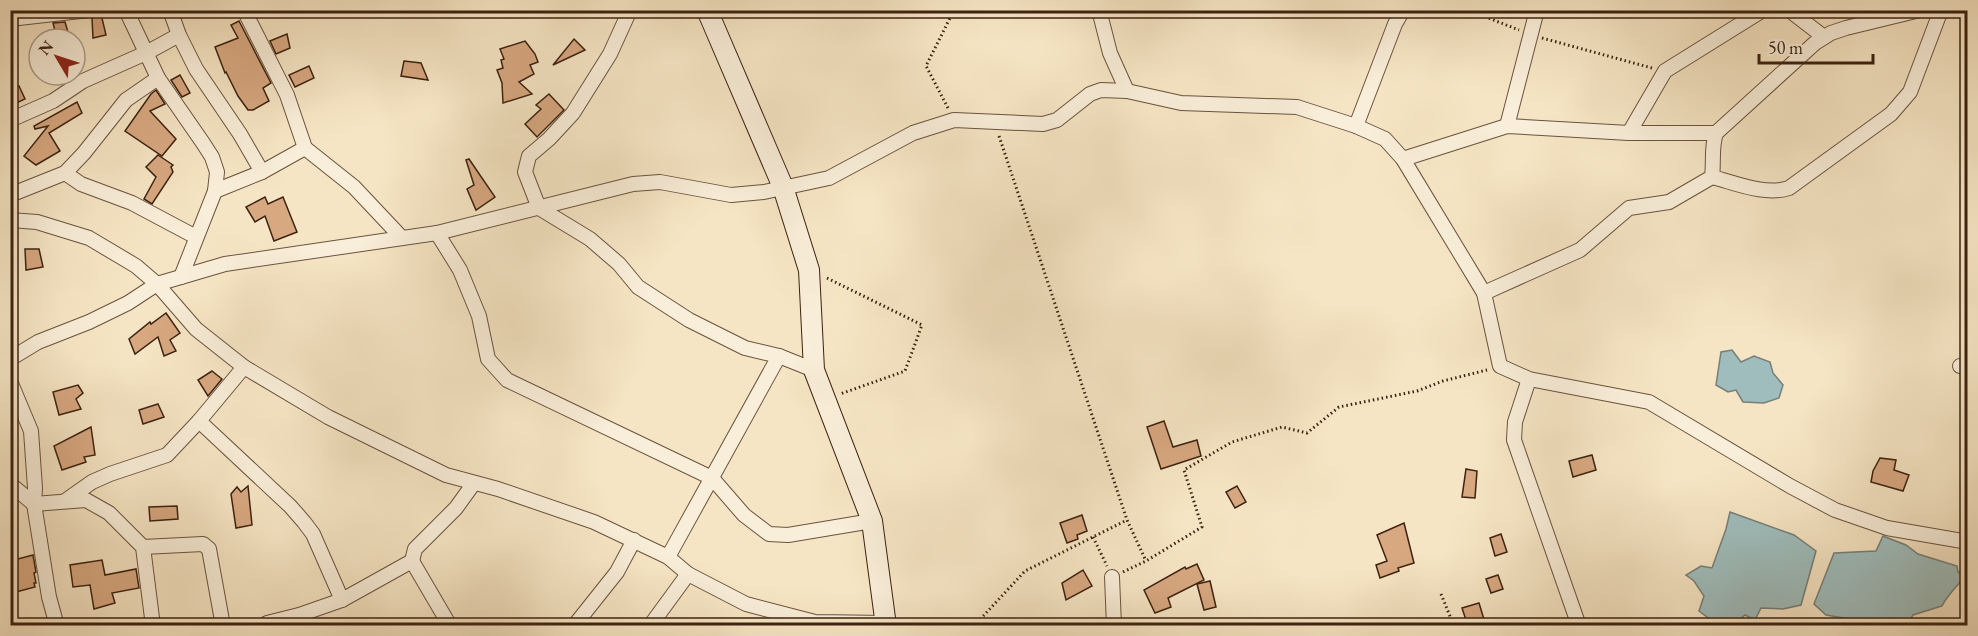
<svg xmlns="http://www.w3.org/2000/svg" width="1978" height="636" font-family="'EB Garamond',serif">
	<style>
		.water { fill: #9fbdbc; stroke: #777f78; stroke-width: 1.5 }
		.building { fill: #d8a881; stroke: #3c2211; stroke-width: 1.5 }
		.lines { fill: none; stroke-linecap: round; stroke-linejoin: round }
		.street-casing { stroke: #6a533e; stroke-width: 16 }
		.secondary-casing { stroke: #3c2211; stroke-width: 22 }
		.path { stroke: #3c2211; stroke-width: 3; stroke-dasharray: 1.5 3; stroke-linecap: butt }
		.street { stroke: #f9eed9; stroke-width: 14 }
		.secondary { stroke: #f9eed9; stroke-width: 20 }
	</style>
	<rect width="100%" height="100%" fill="#f6e5c4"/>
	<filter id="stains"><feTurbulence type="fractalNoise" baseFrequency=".00333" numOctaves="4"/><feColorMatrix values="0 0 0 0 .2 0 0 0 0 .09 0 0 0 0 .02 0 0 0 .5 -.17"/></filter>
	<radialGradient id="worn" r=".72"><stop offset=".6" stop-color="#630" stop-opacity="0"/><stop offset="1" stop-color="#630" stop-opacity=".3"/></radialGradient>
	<g class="water">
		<polygon points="1732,350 1741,362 1754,356 1770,362 1773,373 1783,385 1779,398 1764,403 1743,402 1736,390 1728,392 1716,385 1721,352"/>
		<polygon points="1730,512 1794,535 1816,551 1801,605 1783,609 1761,608 1755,620 1745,615 1734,625 1715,623 1699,611 1704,596 1694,581 1686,575 1701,566 1712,568 1726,529"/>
		<path d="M 1883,536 L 1906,545 L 1918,554 L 1957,566 L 1958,572 L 1965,576 C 1957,587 1948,594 1942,606 L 1913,615 L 1908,624 L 1867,622 L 1826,615 L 1814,604 L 1834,553 L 1876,551 Z"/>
	</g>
	<g class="building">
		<polygon points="98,10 100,10 106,35 93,38 92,18 97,14"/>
		<polygon points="239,21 271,83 263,88 269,101 253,110 248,110 238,96 226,72 225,73 215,47 238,38 231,25"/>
		<polygon points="65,22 70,39 57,39 53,23"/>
		<polygon points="287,34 290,48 276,54 270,41"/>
		<polygon points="574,39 585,50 553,65"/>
		<polygon points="525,41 535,54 538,62 530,65 534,74 519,82 532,94 503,103 502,83 497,70 503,68 501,60 504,59 500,49"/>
		<polygon points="404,61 421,63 428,80 401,76"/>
		<polygon points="309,66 314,78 295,87 289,75"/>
		<polygon points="180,75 190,93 182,97 171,80"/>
		<polygon points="19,86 25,99 10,106 10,90"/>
		<polygon points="156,90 165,104 150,111 176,139 162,156 125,131 151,94"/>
		<polygon points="549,94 564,110 537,137 525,124 541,109 536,105"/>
		<polygon points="77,102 82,113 49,133 60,151 36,165 24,156 48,126 35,129 34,126"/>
		<polygon points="158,155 173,165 171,167 173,172 152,204 144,199 156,177 146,167"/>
		<polygon points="469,159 495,197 476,210 467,189 474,185 466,160"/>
		<polygon points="265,197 268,204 283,197 297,232 274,241 265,216 255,222 246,207"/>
		<polygon points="25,249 39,249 43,267 26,270"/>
		<polygon points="166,313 180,333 170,340 176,351 164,356 158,337 135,354 129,339 150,322 151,324"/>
		<polygon points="212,371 222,379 208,396 198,380"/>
		<polygon points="78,385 83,393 76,399 81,409 59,415 53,392"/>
		<polygon points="158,404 164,417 143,424 139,410"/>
		<polygon points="1164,421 1173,447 1197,440 1201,456 1161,469 1147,427"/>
		<polygon points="91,427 95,455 84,457 86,462 62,470 54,446"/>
		<polygon points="1592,455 1596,470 1573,477 1569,461"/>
		<polygon points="1880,458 1896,460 1894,470 1909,475 1903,491 1871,482 1873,471"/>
		<polygon points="1466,469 1477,471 1475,498 1462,497"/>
		<polygon points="248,486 252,525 236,528 231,494 237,487 241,492"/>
		<polygon points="1237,486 1246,502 1235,508 1226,492"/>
		<polygon points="177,506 178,519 150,521 149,507"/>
		<polygon points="1082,515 1087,531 1077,535 1078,539 1067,543 1060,523"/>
		<polygon points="1404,523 1414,563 1398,568 1399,571 1380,578 1376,565 1387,561 1377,535"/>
		<polygon points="1501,534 1507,552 1495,556 1490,538"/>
		<polygon points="33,555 36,572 34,573 36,583 34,583 35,587 12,593 10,585 10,561"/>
		<polygon points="102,560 105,575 136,569 139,588 112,593 115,603 94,609 90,585 73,587 70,565"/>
		<polygon points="1197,564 1204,580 1168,598 1171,607 1155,613 1144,590 1185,567 1186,569"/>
		<polygon points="1083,570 1092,586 1066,600 1062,583"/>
		<polygon points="1498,575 1503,589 1491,593 1486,579"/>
		<polygon points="1210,581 1216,607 1204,610 1197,584"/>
		<polygon points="1479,603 1486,626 1468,626 1462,608"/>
	</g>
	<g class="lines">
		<defs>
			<g id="street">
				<polyline points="126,10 158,78 203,143 212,157 217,172 215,191 181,277"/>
				<polyline points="170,10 179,35 196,69 240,134 262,172"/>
				<polyline points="244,10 287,95 305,148 354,187 402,238"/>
				<polyline points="630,10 610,54 573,113 549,139 529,156 525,172 539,208 590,239 619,264 638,287 689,320 745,348 779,356 814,370"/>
				<polyline points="1099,10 1110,53 1127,91"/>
				<polyline points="1789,10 1824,37"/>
				<polyline points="10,19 89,10"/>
				<polyline points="10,120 53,101 83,81 146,53 179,35"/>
				<polyline points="1356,126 1395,24 1403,10"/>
				<polyline points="1507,126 1537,10"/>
				<polyline points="1629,133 1665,71 1763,10"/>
				<polyline points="1403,159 1507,126 1629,133 1716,133"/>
				<polyline points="65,173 81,184 132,203 196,237"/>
				<path d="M 1712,177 C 1736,183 1765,196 1789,188 L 1891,114 L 1910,92 L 1941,10"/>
				<polyline points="215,191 262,172 305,148"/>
				<polyline points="10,195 65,173 84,153 126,100 158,78"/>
				<polyline points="10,220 37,222 89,238 136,266 157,284 196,329 244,367 328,417 446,475 498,489 594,522 668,557 688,574 746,604 815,622 886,623"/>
				<polyline points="437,233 460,270 479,316 488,359 507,380 712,478 744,515 769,534 788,535 872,521"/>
				<path d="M 1484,293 L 1580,250 L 1629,208 L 1669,202 L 1712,177 C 1714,162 1711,148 1716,133 L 1815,43 L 1831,33 L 1846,28 L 1920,10"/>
				<polyline points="10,359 38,342 89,322 128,303 157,284 225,264 437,233 633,184 660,182 731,195 764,192 829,178 913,133 954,120 1043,124 1057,120 1090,94 1101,90 1127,91 1181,103 1297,107 1356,126 1385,139 1403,159 1484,293 1500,366 1529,379 1649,402 1790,486 1835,510 1887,528 1968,542"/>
				<polyline points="1960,366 1968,367"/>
				<polyline points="244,367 199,421 290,506 304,522 313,534 342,600"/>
				<polyline points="1529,379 1515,422 1514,440 1579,626"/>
				<polyline points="10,381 31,431 35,488 34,504 49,597 57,626"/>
				<polyline points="10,484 34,504 86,500 109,513 143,547 153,626"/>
				<polyline points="65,501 92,482 110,474 167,455 199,421"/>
				<polyline points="143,547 203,544 209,549 223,626"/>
				<polyline points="668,557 779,356"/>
				<polyline points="412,561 415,549 456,508 474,483"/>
				<polyline points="1112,577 1114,626"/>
				<polyline points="267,623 299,615 342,600 412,561 450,626"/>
				<polyline points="574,626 617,572 634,540"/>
				<polyline points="650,626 688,574"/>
			</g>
			<polyline id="secondary" points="707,10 783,187 809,270 814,370 872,521 886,626"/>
		</defs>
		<use href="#street" class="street-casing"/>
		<use href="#secondary" class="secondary-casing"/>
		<g class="path">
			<polyline points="1468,10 1519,30"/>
			<polyline points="1542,38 1652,68"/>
			<polyline points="948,108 926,66 954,10"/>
			<polyline points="999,136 1127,520 1146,561"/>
			<polyline points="827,278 922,325 905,371 840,394"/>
			<polyline points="1093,537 1107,566"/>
			<polyline points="1123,572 1146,561 1202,527 1184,470 1232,442 1282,427 1307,433 1339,407 1417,391 1443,381 1487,370"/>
			<polyline points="1441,594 1454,626"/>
			<polyline points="974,626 1025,571 1127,520"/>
		</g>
		<use href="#street" class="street"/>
		<use href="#secondary" class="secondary"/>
	</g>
	<rect width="1978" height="636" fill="none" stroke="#f6e5c4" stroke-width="36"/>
	<rect x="12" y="12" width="1954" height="612" fill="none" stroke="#3c2211" stroke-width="3"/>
	<rect x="18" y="18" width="1942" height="600" fill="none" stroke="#3c2211" stroke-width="1.5"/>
	<g transform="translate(57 57) rotate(309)"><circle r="28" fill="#f9eed9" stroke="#ad9c89" stroke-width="1.5"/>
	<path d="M0-4.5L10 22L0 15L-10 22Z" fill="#8f2418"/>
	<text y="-9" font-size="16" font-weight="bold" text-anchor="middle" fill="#3c2211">N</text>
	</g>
	<path d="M1759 54v9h114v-9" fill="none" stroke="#3c2211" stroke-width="3"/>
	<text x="1768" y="54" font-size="18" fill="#3c2211" stroke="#f9eed9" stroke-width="4.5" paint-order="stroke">50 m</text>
	<rect width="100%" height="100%" filter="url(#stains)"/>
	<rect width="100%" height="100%" fill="url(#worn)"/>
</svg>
